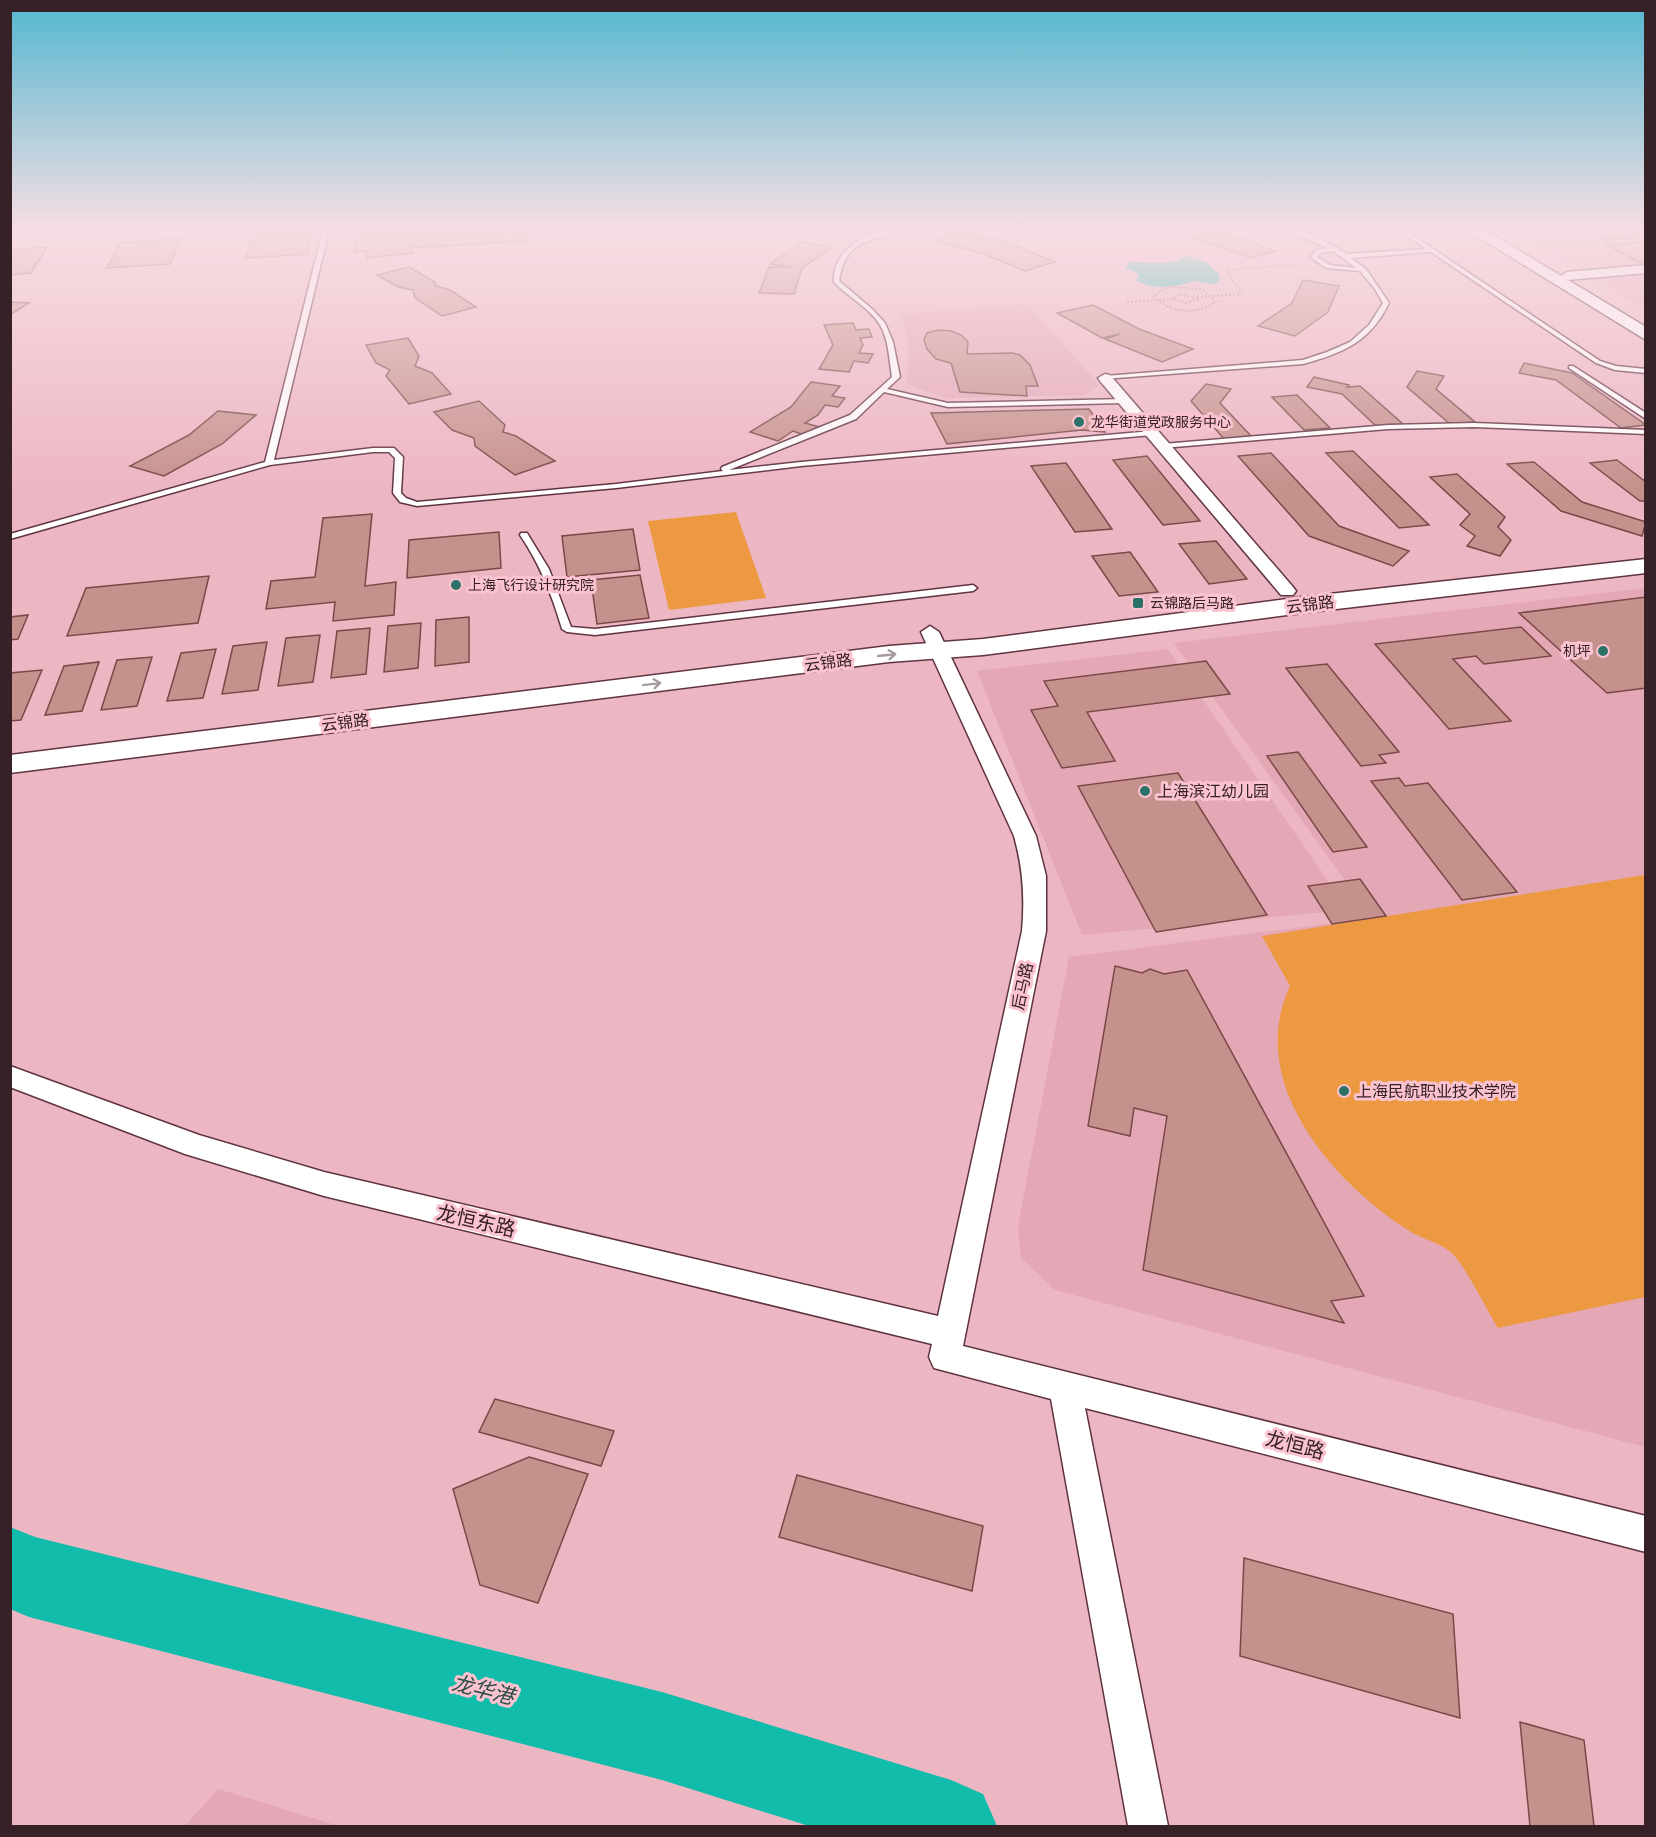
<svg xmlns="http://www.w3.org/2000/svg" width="1656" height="1837" font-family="'Work Sans','Noto Sans SC',sans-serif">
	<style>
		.built { fill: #e4a7b6 }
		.green { fill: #ec9942 }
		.water { fill: #12bcab }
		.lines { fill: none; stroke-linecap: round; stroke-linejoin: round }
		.river { fill: #12bcab; fill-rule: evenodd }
		.building { fill: #c6918d; stroke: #784946; stroke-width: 1.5 }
		.lane-casing { stroke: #5f333f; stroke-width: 3 }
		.street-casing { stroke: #5f333f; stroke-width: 3 }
		.secondary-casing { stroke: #5f333f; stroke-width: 3 }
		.path { stroke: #a77d87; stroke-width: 2; stroke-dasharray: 2 2; stroke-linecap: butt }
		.lane { fill: #fff; fill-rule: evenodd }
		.street { fill: #fff; fill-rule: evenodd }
		.secondary { fill: #fff; fill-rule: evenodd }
		.oneway { stroke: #a59b9d }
		.poi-dot { fill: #2a7168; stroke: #fbc3d0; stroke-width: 2 }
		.labels { text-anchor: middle; stroke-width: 6; stroke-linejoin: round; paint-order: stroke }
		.far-poi-label { font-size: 14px; fill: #362126; stroke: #fbc3d0; text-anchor: start }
		.street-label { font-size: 16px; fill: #362126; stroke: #fbc3d0 }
		.poi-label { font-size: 16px; fill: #362126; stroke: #fbc3d0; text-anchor: start }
		.near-street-label { font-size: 20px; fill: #362126; stroke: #fbc3d0 }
		.near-water-label { font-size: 21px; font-style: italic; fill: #2d4b47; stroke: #fbc3d0 }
	</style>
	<rect width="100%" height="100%" fill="#edb6c3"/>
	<g class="built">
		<polygon points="1510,230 1645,230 1645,309"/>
		<polygon points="1028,304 1099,385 1084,395 946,398 907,384 909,347 901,314"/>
		<polygon points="1645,588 1645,1447 1055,1290 1021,1258 1018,1226 1069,957 1372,918 1174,643"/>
		<polygon points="1168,649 1348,910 1082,935 977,671"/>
		<polygon points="218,1789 339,1826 185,1826"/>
	</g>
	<g class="green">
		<polygon points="736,512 766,598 669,610 648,521"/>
		<path d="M 1645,875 L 1645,1297 L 1498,1328 C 1487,1310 1466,1268 1453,1254 C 1442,1243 1421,1239 1408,1230 C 1332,1181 1245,1082 1290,986 L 1262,936 Z"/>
	</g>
	<path class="water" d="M 1185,256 L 1206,262 L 1220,275 L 1219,281 L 1215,284 L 1193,281 C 1178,287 1151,291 1136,280 L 1139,278 L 1137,273 L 1125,268 L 1130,262 C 1144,262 1175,267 1185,256 Z"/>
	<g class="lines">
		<polygon class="river" points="10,1527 35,1537 662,1692 951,1780 983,1794 997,1826 809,1826 662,1780 29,1617 10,1609"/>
	</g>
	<g class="building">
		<polygon points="312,230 307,254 246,258 254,233"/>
		<polygon points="358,230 540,230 543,232 527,235 528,241 411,248 413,253 367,258 365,251 354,252"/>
		<polygon points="622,230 692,230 624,235"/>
		<polygon points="959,230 1014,245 1055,262 1025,271 984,254 935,240"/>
		<polygon points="1169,230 1215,230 1275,251 1251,258"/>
		<polygon points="1589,230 1637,230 1646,237 1607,240"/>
		<polygon points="181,239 170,264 107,268 120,243"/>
		<polygon points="803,242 832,247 802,268 794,294 759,293 769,267 791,267 770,264"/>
		<polygon points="1646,242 1646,266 1606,245"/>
		<polygon points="47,247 31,273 10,275 10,250"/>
		<polygon points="409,267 435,282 436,286 450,290 476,307 442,316 415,298 413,290 398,287 377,275"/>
		<polygon points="1303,280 1339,286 1328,312 1295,336 1258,326 1292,303"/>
		<polygon points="10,302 29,303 10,315"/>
		<polygon points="1093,305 1139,329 1193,349 1162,362 1105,339 1120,334 1102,338 1057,313"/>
		<polygon points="853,323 856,330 869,329 872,337 860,338 863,345 859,353 873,354 868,363 854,361 849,372 819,369 833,345 824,325"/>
		<polygon points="938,330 951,331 961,335 968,342 967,354 1012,353 1020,355 1030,365 1038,386 1026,386 1027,396 960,392 951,363 936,359 927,349 924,340 927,333"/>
		<polygon points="408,338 419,356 415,366 432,373 451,394 409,404 386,376 390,370 376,363 366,345"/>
		<polygon points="1524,363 1572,373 1646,425 1621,428 1556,380 1519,373"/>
		<polygon points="1417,371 1444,376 1436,389 1475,422 1450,424 1407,387"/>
		<polygon points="1314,377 1349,385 1347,387 1360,386 1403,424 1377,427 1342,394 1307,387"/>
		<polygon points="811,382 840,386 832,396 845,398 838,407 825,405 818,415 805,423 820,427 807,436 793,431 778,441 750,432 791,407"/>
		<polygon points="1206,384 1231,389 1220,403 1251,436 1224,439 1191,401"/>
		<polygon points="1297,395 1330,428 1304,430 1272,397"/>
		<polygon points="479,401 505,425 503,432 516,436 555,461 515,475 475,446 474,438 452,430 434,412"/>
		<polygon points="1089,409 1105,432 1082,430 947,444 931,413"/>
		<polygon points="218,411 256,415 222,444 164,476 130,466 189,435"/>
		<polygon points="1353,451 1429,525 1399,528 1326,453"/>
		<polygon points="1271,453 1339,526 1409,551 1393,566 1309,536 1238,456"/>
		<polygon points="1147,456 1200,521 1163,525 1113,460"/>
		<polygon points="1617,460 1646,482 1646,501 1640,501 1590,463"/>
		<polygon points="1534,462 1582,502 1646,522 1642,536 1561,511 1507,464"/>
		<polygon points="1066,463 1112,529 1075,532 1031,466"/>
		<polygon points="1457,474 1505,517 1498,527 1511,540 1500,556 1467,546 1475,536 1460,525 1470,514 1430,477"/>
		<polygon points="372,514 365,586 396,582 394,615 333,621 335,602 266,609 271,581 315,577 323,518"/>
		<polygon points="633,529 640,570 567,577 562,536"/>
		<polygon points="499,532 501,568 407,578 409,540"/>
		<polygon points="1216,541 1247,579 1209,584 1179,544"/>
		<polygon points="1130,552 1158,592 1119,596 1092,556"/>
		<polygon points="640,575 649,618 597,624 591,580"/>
		<polygon points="209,576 198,623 67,636 86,588"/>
		<polygon points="1646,597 1646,688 1607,693 1519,613"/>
		<polygon points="28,615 18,639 10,640 10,617"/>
		<polygon points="469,617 469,662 435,666 436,620"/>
		<polygon points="421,623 418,668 384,672 388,626"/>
		<polygon points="1521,627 1551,656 1484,664 1476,656 1453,659 1511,721 1449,729 1375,644"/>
		<polygon points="370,628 366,674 331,678 337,631"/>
		<polygon points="320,635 313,682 278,686 286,638"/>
		<polygon points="267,642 258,690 222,694 233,646"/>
		<polygon points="216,649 203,698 167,701 181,653"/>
		<polygon points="152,657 137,706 101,710 117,660"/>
		<polygon points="1206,661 1230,694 1087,712 1115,761 1062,768 1031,710 1058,706 1044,681"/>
		<polygon points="99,662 82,711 45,715 64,666"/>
		<polygon points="1327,664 1399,752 1379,755 1386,763 1361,766 1286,668"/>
		<polygon points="42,670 21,720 10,721 10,673"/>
		<polygon points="1298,752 1367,847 1333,852 1267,756"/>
		<polygon points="1178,773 1267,915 1156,932 1078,786"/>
		<polygon points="1399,778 1405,786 1428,783 1517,892 1462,900 1371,781"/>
		<polygon points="1360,879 1386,916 1332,924 1308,886"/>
		<polygon points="1115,966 1142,973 1150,969 1164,974 1187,970 1364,1296 1331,1301 1344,1323 1143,1270 1167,1116 1134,1108 1130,1136 1088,1126"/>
		<polygon points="495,1399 614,1431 601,1466 479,1432"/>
		<polygon points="529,1457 588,1474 538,1603 480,1585 453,1489"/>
		<polygon points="797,1475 983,1526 972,1591 779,1537"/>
		<polygon points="1244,1558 1453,1614 1460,1718 1240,1656"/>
		<polygon points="1520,1722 1584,1740 1594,1826 1530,1826"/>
	</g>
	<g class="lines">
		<defs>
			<g id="lane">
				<path d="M 323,230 L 329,230 L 274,460 L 373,448 L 394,448 L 403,457 L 401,493 L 406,498 L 417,502 L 616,484 L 723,471 L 721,469 L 722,467 L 850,415 L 892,377 C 889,360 889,340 880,325 C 869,307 848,297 834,282 C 831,250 870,228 899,230 C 869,244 846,238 839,281 L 872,309 L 885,323 L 893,342 L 900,377 L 887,389 L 948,403 L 1124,399 L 1128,401 L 1124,403 L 948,407 L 884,392 L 856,419 L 729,470 L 801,462 L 1152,431 L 1156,433 L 1152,435 L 801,466 L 616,488 L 417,506 L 400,502 L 393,493 L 395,458 L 389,452 L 373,452 L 270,465 L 10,539 L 10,534 L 265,462 Z"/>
				<path d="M 1285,230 C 1306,228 1330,244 1347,254 L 1426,249 L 1399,230 L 1405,230 L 1600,361 L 1616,366 L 1646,369 L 1646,373 L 1615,370 L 1596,363 L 1431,252 L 1351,258 L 1366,269 L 1389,303 C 1370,342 1343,353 1303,364 L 1103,379 L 1101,378 L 1105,376 L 1303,360 L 1327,352 L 1350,342 L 1369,325 L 1383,303 L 1375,289 L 1360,271 L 1326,268 L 1310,257 L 1317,250 L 1328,248 ZM 1333,251 L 1356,268 L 1330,265 L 1317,257 L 1321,253 Z"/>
				<polygon points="1569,366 1573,366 1646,413 1646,419 1569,368"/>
				<polygon points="1474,423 1646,430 1646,434 1474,427 1388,429 1163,448 1159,446 1163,444 1388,425"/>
				<path d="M 521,533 L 527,533 L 549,569 L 571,627 L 595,629 L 973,585 L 977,588 L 973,591 L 595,635 L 567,632 L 562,629 C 552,595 540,564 520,535 Z"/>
			</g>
			<g id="street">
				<polygon points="1646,265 1646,273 1567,280 1561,276 1567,272"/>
				<polygon points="1105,374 1110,375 1293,587 1296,591 1293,595 1281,595 1100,381 1098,378"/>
				<path d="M 930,626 L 939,632 L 1036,836 L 1046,876 L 1046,931 L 963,1346 L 1646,1516 L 1646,1552 L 1085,1408 L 1168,1826 L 1128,1826 L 1051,1399 L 934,1368 L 929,1357 L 932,1344 L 324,1196 L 185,1154 L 10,1087 L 10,1066 L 199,1135 L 324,1172 L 938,1316 L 1022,931 C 1025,898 1023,868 1014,836 L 921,632 Z"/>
			</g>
			<g id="secondary">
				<polygon points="1467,230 1485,230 1646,327 1646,340"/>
				<polygon points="1646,559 1646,573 1302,613 983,655 889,662 10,773 10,755 889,646 983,639 1302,597"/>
			</g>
		</defs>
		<use href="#lane" class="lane-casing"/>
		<use href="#street" class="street-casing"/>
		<use href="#secondary" class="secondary-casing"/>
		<g class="path">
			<path d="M 1167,287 L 1201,289 L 1216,301 C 1198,316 1169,313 1153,296 Z"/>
			<polygon points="1180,294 1199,299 1186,303 1173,298"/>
			<polyline points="1197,297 1242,294 1226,270 1299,264"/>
			<polyline points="1127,302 1174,299"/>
		</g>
		<use href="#lane" class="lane"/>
		<use href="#street" class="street"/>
		<use href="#secondary" class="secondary"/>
	</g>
	<defs><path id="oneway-shaft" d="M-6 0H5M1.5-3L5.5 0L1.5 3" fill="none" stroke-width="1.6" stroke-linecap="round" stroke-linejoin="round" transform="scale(1.5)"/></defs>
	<g class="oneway">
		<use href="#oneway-shaft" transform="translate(887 655) rotate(-6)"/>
		<use href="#oneway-shaft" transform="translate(652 684) rotate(-7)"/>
	</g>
	<linearGradient id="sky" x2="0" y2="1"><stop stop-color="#52b7d0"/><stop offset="0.47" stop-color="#f7dee4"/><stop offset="1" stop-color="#f7dee4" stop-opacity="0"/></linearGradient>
	<rect width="1656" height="487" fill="url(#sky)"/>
	<g class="poi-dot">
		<circle cx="1079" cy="422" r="6"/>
		<circle cx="456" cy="585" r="6"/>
		<rect x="1132" y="597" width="12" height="12" rx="3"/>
		<circle cx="1603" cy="651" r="6"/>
		<circle cx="1145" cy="791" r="6"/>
		<circle cx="1344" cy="1091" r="6"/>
	</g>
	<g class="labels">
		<g class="far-poi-label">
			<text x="1091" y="427">龙华街道党政服务中心</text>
			<text x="468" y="590">上海飞行设计研究院</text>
			<text x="1150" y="608">云锦路后马路</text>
			<text x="1591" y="656" text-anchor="end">机坪</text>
		</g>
		<g class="street-label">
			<text transform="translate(1310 604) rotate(-7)" y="6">云锦路</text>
			<text transform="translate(828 662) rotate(-7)" y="6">云锦路</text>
			<text transform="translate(345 722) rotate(-7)" y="6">云锦路</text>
			<text transform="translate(1022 986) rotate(-78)" y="6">后马路</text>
		</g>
		<g class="poi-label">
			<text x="1157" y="797">上海滨江幼儿园</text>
			<text x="1356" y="1097">上海民航职业技术学院</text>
		</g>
		<g class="near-street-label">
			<text transform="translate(476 1221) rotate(13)" y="7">龙恒东路</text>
			<text transform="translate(1295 1445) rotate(14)" y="7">龙恒路</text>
		</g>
		<g class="near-water-label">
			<text transform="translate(483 1690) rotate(14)" y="7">龙华港</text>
		</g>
	</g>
	<rect width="1656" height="1837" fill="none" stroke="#362126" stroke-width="24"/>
</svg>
